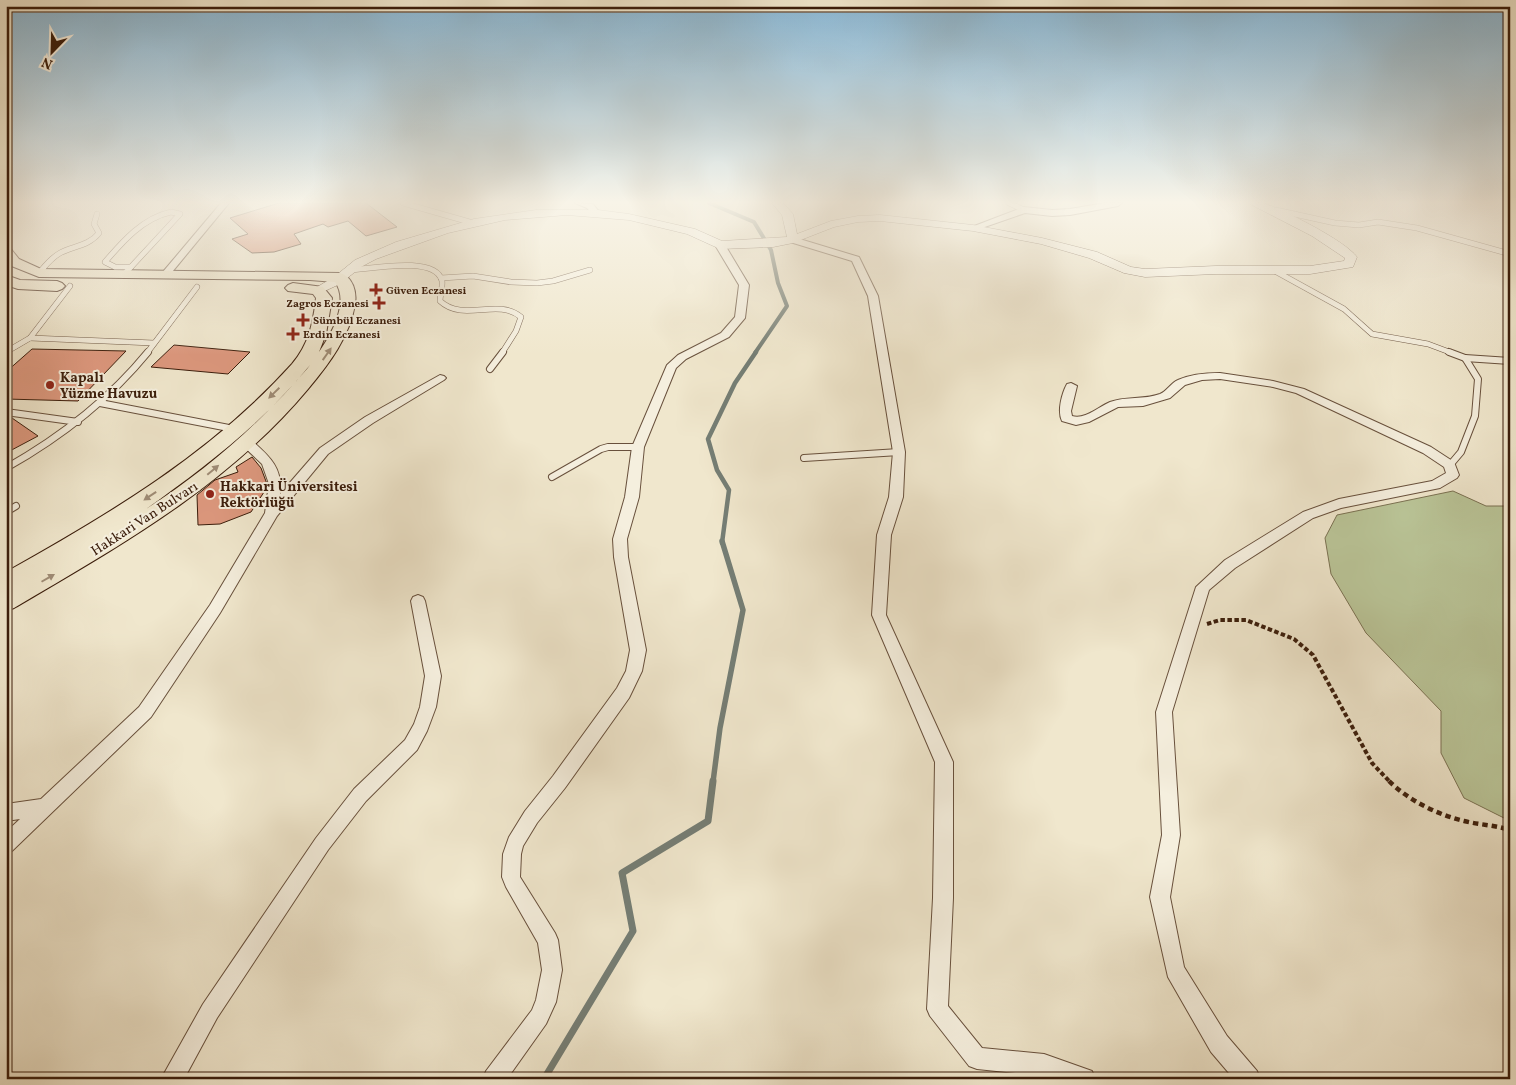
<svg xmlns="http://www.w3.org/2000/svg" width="1516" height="1085" font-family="Vollkorn,serif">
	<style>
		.green { fill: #bac598; stroke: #7a7152 }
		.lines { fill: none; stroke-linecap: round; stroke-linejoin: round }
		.stream-far3 { stroke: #757e75; stroke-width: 4 }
		.stream-far2 { stroke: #757e75; stroke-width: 4.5 }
		.stream-far1 { stroke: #757e75; stroke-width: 5.5 }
		.stream { stroke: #757e75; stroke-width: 7 }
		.building { fill: #dd987e; stroke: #3b1d0b }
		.service-far1-casing { stroke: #68503c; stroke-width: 6 }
		.service-casing { stroke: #68503c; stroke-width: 8 }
		.minor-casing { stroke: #68503c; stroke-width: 2 }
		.tertiary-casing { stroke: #68503c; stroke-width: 1 }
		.primary-casing { stroke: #3b1d0b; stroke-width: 2 }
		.path-far1 { stroke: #3b1d0b; stroke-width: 4; stroke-dasharray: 4.5 2.5; stroke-linecap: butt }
		.path { stroke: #3b1d0b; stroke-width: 4.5; stroke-dasharray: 5.5 4; stroke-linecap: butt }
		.service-far1 { stroke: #f5efde; stroke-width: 5 }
		.service { stroke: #f5efde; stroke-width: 6 }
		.minor { fill: #f5efde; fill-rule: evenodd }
		.tertiary { fill: #f5efde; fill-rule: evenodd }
		.primary { fill: #f0e7cd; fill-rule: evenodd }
		.oneway { fill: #9f8c76 }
		.poi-dot { fill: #8f2418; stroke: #f5efde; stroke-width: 2 }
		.labels { text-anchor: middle; stroke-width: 4; stroke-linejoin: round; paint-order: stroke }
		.far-poi-label { font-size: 11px; font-weight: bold; fill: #3b1d0b; stroke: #f5efde; text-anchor: start }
		.poi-label { font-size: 14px; font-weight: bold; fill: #3b1d0b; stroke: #f5efde; text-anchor: start }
		.street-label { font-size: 14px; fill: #3b1d0b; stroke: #f5efde }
	</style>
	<rect width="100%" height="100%" fill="#f0e7cd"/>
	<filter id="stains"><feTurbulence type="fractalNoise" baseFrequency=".004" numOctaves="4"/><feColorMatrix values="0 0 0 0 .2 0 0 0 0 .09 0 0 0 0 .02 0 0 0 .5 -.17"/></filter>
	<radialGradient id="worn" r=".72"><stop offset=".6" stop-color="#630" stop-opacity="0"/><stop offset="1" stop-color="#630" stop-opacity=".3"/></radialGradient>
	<polygon class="green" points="1453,491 1486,506 1510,506 1510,821 1464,798 1441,753 1441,711 1366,633 1331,574 1325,538 1337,515"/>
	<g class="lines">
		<polyline class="stream-far3" points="709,203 754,222 771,250 778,283 787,306 755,353"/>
		<polyline class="stream-far2" points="722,543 729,490 717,470 708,439 735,383 756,352"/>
		<polyline class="stream-far1" points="713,782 720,728 743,610 722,541"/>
		<polyline class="stream" points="544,1079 633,931 622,873 708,821 713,781"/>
	</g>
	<g class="building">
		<polygon points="279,203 366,203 397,227 366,236 348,221 328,227 323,224 294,234 301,244 274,252 252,253 232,239 248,234 230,218"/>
		<polygon points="174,345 250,352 228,374 151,367"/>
		<polygon points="32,349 126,351 78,401 6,399 6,372"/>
		<polygon points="6,417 12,418 38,436 6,453"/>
		<polygon points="252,457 261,468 267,484 266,489 251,512 220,524 198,525 197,495 215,480 238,472 236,467"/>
	</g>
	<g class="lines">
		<defs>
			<g id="service-far1">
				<polyline points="403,203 473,223"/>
				<polyline points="1009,203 1024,210"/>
				<polyline points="1276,210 1335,223 1359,225 1378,222 1417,228 1510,254"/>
				<path d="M 171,212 L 180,214 L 131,267 L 115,267 L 105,262 C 123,241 143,218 171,212 Z"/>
				<path d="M 350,270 C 370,269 436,255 442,281 C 443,287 440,295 440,301 C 464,323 497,297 521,317 L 516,331 L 502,353"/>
				<polyline points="1275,271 1344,309 1372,334 1428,344 1452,353"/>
				<path d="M 39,273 C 45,266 51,258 60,253 C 73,246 89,246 99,233 L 94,224 L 97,214"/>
				<polyline points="123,275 131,267"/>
				<polyline points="441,278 473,276 511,282 537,283 553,281 590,270"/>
				<polyline points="30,338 154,343"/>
				<polyline points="6,352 30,338 70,286"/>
				<polyline points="147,353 197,287"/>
			</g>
			<g id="service">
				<polyline points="1449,352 1465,358 1478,379 1475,416 1461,452 1450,465"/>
				<polyline points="1465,358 1510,361"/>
				<polyline points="490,369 503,352"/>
				<polyline points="100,403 234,429"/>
				<polyline points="6,412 78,422"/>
				<polyline points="804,458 899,452"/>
				<path d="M 6,468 C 61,437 108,401 148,352"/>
				<polyline points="552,477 601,449 608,447 638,447"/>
				<polyline points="6,512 16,506"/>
			</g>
			<g id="minor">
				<polygon points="221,203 229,203 168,277 162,277 162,273"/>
				<polygon points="575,203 593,204 600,213 593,215 587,208"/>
				<polygon points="1105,203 1122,203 1118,206 1070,215 1052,216 1025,213 976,230 970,230 969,228 1024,207 1052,210 1070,209"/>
				<polygon points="793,237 859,257 878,296 905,452 903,497 891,535 886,615 953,762 953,898 948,1006 982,1048 1044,1054 1092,1071 1095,1079 1052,1079 1044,1076 977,1069 969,1066 930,1016 927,1009 933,898 935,762 872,615 877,535 889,497 893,452 868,296 852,261 790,242 788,240"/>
				<polygon points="720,242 725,245 749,285 745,318 729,337 686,359 676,368 644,447 639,497 627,539 628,557 646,650 642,671 629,698 565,788 537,823 523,846 521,854 520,877 555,933 558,940 562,970 556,1002 546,1024 507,1079 483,1079 486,1071 532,1010 536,1000 542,970 538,943 506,887 502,877 503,854 509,837 525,811 553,776 617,688 626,671 630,650 614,557 613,539 625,497 632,447 667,365 678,355 721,333 735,317 739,285 715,245"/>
				<path d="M 1220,373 L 1273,381 L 1304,389 L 1431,447 L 1454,462 L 1459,475 L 1457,478 L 1440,488 L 1341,508 L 1313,518 L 1235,568 L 1209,590 L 1172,712 L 1180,835 L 1170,897 L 1184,967 L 1227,1036 L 1257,1071 L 1260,1079 L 1234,1079 L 1211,1052 L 1168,977 L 1150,897 L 1162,835 L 1156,712 L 1196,587 L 1225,560 L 1303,512 L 1339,499 L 1432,481 L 1446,473 L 1444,467 L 1423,453 L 1296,393 L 1273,387 L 1220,379 L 1202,380 L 1185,385 L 1170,398 L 1143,406 L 1118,407 L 1089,422 L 1076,425 L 1062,421 C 1057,411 1062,393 1067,384 L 1071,383 L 1077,386 L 1071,411 L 1072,416 C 1085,420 1098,407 1110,402 C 1126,396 1144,400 1160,394 C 1167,391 1171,383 1178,380 C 1191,374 1206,373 1220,373 Z"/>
				<path d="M 440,375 L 444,376 L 446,378 L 444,380 L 373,423 L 328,454 L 277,516 L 220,613 L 151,717 L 12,851 L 6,854 L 6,832 L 20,819 L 6,821 L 6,804 L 41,799 L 139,707 L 210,605 L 265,513 L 269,484 L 262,464 L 242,445 L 240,442 L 242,439 L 250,439 C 269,456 283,467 280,494 L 320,448 L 365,417 Z"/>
				<polygon points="418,595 423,597 425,601 441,676 436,707 427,731 417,750 366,801 328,850 217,1018 184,1079 161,1079 203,1004 316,838 354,789 405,740 414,724 420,707 425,676 411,601 413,597"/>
			</g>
			<path id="tertiary" d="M 772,203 L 783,203 L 793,214 L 797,234 L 831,221 L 858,216 L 880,215 L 973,225 L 1042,238 L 1097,252 L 1131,267 L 1145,269 L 1216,266 L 1310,266 L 1344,261 L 1345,258 L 1312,236 L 1248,203 C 1252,203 1258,202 1263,203 C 1284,210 1344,240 1357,257 L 1353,267 L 1310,274 L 1216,274 L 1145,277 L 1124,273 L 1089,258 L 1041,244 L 973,231 L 880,221 L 858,222 L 834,227 L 793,243 L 773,247 L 720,249 L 687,234 L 629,220 L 567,215 L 505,220 L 448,233 L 376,259 L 361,267 L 340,284 L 318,294 L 312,290 L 334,277 L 355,260 L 396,242 L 474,219 L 536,210 L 598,210 L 629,214 L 695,229 L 722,241 L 787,237 L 782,215 Z"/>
			<g id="primary">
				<path d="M 6,248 L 11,249 L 19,259 L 41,269 L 340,273 C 353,277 357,292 355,304 C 350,336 329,364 308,389 C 227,486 121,545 14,608 L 6,611 L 6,591 L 9,590 L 6,590 L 6,572 C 110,514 212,453 292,364 C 309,344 313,323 316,298 L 313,294 L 288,291 L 285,288 L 288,285 L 293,283 L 323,287 L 332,298 L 326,334 L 319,352 C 331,335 350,302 335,282 L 310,280 L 39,277 L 9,265 L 6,262 ZM 310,365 L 307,369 C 259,424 207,470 146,509 C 205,467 264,422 310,365 Z"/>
				<polygon points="6,275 20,280 57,281 62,283 65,286 62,289 57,291 18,289 6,285"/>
			</g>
		</defs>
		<use href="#service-far1" class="service-far1-casing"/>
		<use href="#service" class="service-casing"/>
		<use href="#minor" class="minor-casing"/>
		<use href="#tertiary" class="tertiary-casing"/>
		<use href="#primary" class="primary-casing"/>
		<polyline class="path-far1" points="1207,624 1220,620 1246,620 1294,639 1313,655 1372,763 1390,782"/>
		<path class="path" d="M 1389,781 C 1408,800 1438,815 1464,821 C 1480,825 1495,825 1510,830"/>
		<use href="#service-far1" class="service-far1"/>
		<use href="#service" class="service"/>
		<use href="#minor" class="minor"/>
		<use href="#tertiary" class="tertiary"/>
		<use href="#primary" class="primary"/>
	</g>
	<defs><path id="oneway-solid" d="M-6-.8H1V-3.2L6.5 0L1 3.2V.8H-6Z" transform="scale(1.25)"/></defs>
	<g class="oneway">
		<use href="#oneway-solid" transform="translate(327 354) rotate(-55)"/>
		<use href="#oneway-solid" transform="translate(274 393) rotate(136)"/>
		<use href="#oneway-solid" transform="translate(213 470) rotate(-40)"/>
		<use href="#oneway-solid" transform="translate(150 496) rotate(146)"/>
		<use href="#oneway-solid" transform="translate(48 578) rotate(-30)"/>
	</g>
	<linearGradient id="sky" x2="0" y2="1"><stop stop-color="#89b8d6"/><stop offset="0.57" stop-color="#f8f4e8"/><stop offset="1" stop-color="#f8f4e8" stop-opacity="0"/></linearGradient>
	<rect width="1516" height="355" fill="url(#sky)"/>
	<g class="poi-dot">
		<path d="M373.5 282.5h5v5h5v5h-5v5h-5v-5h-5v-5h5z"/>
		<path d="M376.5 295.5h5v5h5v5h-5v5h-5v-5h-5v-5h5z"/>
		<path d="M300.5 312.5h5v5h5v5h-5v5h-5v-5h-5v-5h5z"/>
		<path d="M290.5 326.5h5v5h5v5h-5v5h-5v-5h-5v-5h5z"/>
		<circle cx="50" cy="385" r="5"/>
		<circle cx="210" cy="494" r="5"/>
	</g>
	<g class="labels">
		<g class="far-poi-label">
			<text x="386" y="294">Güven Eczanesi</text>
			<text x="369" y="307" text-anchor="end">Zagros Eczanesi</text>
			<text x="313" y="324">Sümbül Eczanesi</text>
			<text x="303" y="338">Erdin Eczanesi</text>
		</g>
		<g class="poi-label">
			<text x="60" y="382">Kapalı<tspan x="60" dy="16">Yüzme Havuzu</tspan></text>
			<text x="220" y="491">Hakkari Üniversitesi<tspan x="220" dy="16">Rektörlüğü</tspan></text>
		</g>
		<g class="street-label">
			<text transform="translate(144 518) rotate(-33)" y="5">Hakkari Van Bulvarı</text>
		</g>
	</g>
	<rect width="1516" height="1085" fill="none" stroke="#f0e7cd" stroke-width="25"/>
	<rect x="8" y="8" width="1501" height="1070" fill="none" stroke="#3b1d0b" stroke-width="2.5"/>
	<rect x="12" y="12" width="1491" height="1060" fill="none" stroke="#3b1d0b"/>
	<g transform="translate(52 52) rotate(203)" stroke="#f5efde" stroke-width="4" paint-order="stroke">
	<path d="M0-4L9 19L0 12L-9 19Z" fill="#3b1d0b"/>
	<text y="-8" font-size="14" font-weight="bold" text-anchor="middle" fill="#3b1d0b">N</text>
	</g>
	<rect width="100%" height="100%" filter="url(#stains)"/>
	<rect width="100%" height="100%" fill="url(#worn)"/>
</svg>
